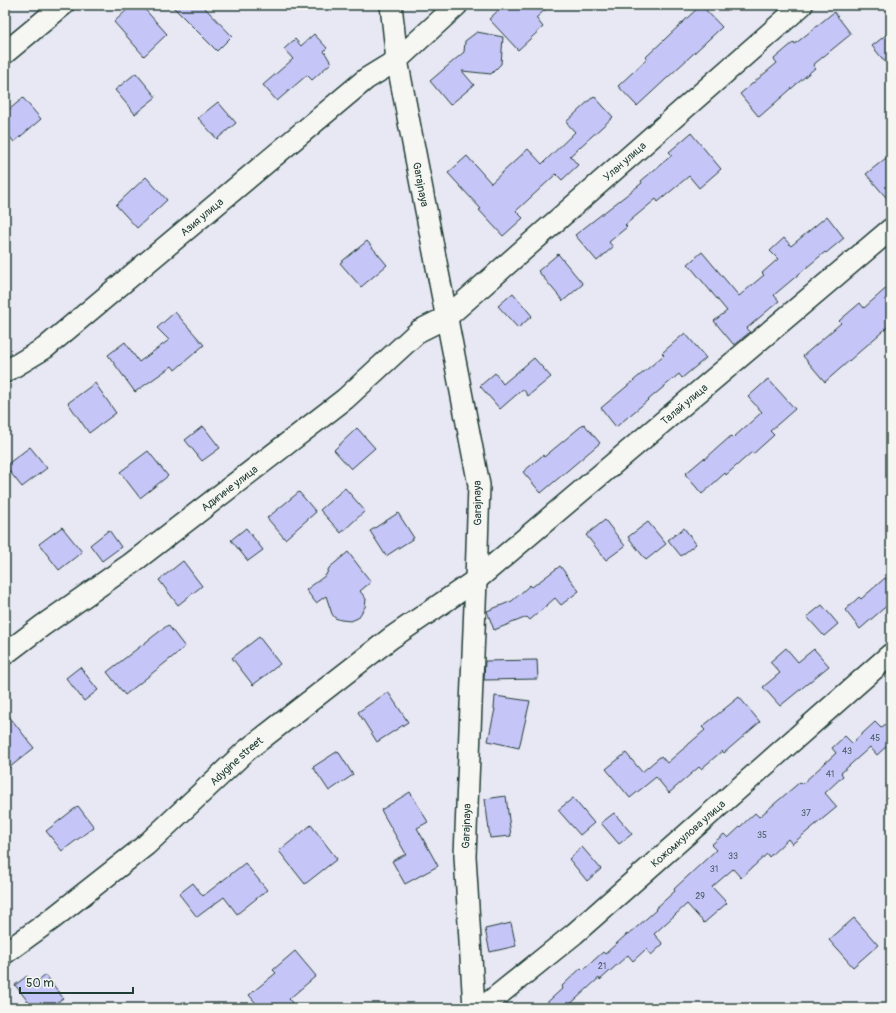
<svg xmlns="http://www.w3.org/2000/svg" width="896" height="1013" font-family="Pangolin,sans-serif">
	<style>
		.building { fill: #c6c5f8; stroke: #1f3d34 }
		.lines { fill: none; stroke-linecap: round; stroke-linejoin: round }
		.minor-casing { stroke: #1f3d34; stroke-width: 24 }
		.minor { stroke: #f6f6f2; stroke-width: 21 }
		.labels { text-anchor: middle; stroke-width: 3.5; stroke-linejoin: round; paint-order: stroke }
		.number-label { font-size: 9px; fill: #495f65 }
		.street-label { font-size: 11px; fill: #1f3d34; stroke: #f6f6f2 }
	</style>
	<rect width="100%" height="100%" fill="#e8e7f4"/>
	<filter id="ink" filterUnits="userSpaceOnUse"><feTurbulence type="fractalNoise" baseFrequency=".025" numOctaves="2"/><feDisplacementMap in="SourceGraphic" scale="8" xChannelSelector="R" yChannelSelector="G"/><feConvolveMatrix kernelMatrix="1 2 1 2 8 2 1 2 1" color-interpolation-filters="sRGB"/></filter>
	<g filter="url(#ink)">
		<g class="building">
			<polygon points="132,5 141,5 167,34 144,56 114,22"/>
			<polygon points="171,5 202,5 232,36 217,51"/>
			<polygon points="504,5 550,5 536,18 543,27 518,50 489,19"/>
			<polygon points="701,5 722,27 637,106 618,86 647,59 646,57"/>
			<polygon points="834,12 851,34 813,65 815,68 759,117 740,94 777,63 774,59 794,42 795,44"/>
			<polygon points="891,31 891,69 872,46"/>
			<polygon points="477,32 503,37 501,64 491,74 462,71 474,85 450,105 430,81 464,52 465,41"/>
			<polygon points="314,34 327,48 324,51 331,63 312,80 307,75 277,101 263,85 293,59 284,49 295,39 301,46"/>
			<polygon points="136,73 156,97 135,114 115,90"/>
			<polygon points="594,96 613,117 570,156 578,165 562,180 556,174 516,211 523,218 503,236 479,210 481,209 448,173 467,156 491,183 528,149 542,164 575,132 566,122"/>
			<polygon points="23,98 41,119 14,142 5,131 5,113"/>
			<polygon points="218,102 236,123 217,139 198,118"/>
			<polygon points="691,133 721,169 699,188 689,176 658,202 656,199 625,225 627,227 609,242 613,247 597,261 575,235 642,183 641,181 672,155 669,152"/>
			<polygon points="891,154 891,203 866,174"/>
			<polygon points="146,177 167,200 137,228 116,205"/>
			<polygon points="827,216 844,238 826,253 825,252 774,295 779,301 747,328 750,332 734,345 714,321 727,311 688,264 702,252 739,296 764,275 762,273 778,259 770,251 784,238 791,246"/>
			<polygon points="367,241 387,265 361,287 340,263"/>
			<polygon points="558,254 583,284 563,301 538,271"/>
			<polygon points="891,284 891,324 825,382 803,356 841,323 839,321 860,303 864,308"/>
			<polygon points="513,293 532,316 518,328 498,306"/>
			<polygon points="175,312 204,345 175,370 172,366 135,392 108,355 125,342 139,362 169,340 157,328"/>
			<polygon points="685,333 706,358 682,378 679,374 616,427 601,408 664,355 662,353"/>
			<polygon points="534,358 551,377 528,396 523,389 500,409 480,386 495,373 503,384"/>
			<polygon points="768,379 795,409 770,431 774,435 753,454 752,452 726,475 725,473 702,494 685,474 704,458 705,459 731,436 733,438 762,412 748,397"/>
			<polygon points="95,383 116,413 89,433 68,403"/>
			<polygon points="584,424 600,443 541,493 523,472 543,455 544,457"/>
			<polygon points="203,426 220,448 202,461 185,440"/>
			<polygon points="357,428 375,448 351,469 334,450"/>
			<polygon points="30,447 47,468 22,487 5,466"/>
			<polygon points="148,451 168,476 140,498 120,472"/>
			<polygon points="345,488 365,511 341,533 320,510"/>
			<polygon points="299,492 316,512 285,539 267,518"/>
			<polygon points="398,513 414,538 386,556 370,531"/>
			<polygon points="605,520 625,546 606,560 586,535"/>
			<polygon points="648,522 666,544 646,560 628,537"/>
			<polygon points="62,527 82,552 59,570 39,544"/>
			<polygon points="246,528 263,550 248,561 231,540"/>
			<polygon points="684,528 696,544 681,556 668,540"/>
			<polygon points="109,530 121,547 102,561 90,545"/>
			<polygon points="348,552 371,582 360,591 366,599 365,607 358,618 351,621 341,620 335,618 332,614 326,596 316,603 306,590 326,575 329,568"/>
			<polygon points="183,561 202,586 178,605 159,580"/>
			<polygon points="560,566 579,591 561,605 555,598 530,620 527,617 494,630 487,611 512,601 530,585 532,587"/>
			<polygon points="885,578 891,585 891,602 860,629 845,610 859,597 861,599"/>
			<polygon points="822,605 838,624 824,636 807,617"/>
			<polygon points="168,625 185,647 125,695 107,672"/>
			<polygon points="259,637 280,664 253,685 232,658"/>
			<polygon points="786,648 798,662 814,649 829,666 780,706 763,687 780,673 770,662"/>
			<polygon points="537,660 538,679 484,680 485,661"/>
			<polygon points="80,667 98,690 84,701 66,678"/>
			<polygon points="388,692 408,722 377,742 358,712"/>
			<polygon points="495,696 530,701 519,748 488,741 495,709 494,709"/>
			<polygon points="739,697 760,722 724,753 722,751 701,769 699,767 669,793 656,777 630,798 606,769 626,753 642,772 661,756 667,763 705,730 702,727"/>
			<polygon points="5,711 34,748 5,771"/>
			<polygon points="891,719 891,742 877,755 870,747 841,773 843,776 825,793 837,807 792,844 788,839 769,857 767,854 741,878 733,869 712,887 727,903 704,923 687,904 654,934 663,944 651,955 646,949 633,961 628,955 600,980 599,978 566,1008 541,1008 563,988 562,986 581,968 583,970 603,952 605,954 627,934 628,935 656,910 655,909 675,891 674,889 716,850 711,845 724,834 728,838 755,813 759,817 800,782 802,784 836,753 832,748 845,736 852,743 875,722 881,728"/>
			<polygon points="338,751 353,775 329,791 313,767"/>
			<polygon points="410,792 428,822 417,828 438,866 405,884 392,861 406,854 381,810"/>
			<polygon points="506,796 511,836 490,838 485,799"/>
			<polygon points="573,798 594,823 580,835 558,810"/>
			<polygon points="78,806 94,827 62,851 46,831"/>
			<polygon points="614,813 632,834 619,844 601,823"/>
			<polygon points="311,825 337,859 305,884 279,851"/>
			<polygon points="582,847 601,869 587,881 569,859"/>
			<polygon points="245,863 267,890 237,914 224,897 197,917 179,894 193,883 203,896"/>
			<polygon points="854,918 878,945 853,967 829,940"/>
			<polygon points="511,923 516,946 490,952 485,929"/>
			<polygon points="295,951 316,976 289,999 296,1008 260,1008 249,995 276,973 273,970"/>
			<polygon points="46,975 63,998 50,1008 33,1008 15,985 27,976 33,985"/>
		</g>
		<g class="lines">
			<defs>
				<g id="minor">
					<path id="s1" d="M 391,5 L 397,60 L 479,485 L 476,580 L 465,856 L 474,1008"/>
					<polyline points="5,53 63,5"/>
					<path id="s2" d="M 5,372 L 45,348 L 366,79 L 397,60 L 457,5"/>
					<path id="s3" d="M 5,654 L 42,626 L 132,563 L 345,399 L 419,331 L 447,317 L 802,5"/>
					<path id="s4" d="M 5,953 L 52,919 L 146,845 L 247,750 L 391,638 L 476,580 L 891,229"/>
					<path id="s5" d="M 482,1008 L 574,934 L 891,654"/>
				</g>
			</defs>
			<use href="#minor" class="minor-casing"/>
			<use href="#minor" class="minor"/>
		</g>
	</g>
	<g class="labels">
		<g class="number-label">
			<text x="875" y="741">45</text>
			<text x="847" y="754">43</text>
			<text x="830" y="777">41</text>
			<text x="806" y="816">37</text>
			<text x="762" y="838">35</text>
			<text x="733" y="859">33</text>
			<text x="714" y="872">31</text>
			<text x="700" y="899">29</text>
			<text x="602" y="969">21</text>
		</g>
		<g class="street-label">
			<text dy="4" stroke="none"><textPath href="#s3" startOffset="793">Улан улица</textPath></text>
			<text dy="4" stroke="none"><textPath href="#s1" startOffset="182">Garajnaya</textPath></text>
			<text dy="4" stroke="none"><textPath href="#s2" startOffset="251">Азия улица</textPath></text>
			<text dy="4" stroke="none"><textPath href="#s4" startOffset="874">Талай улица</textPath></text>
			<text dy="4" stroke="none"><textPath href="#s3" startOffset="279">Адигине улица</textPath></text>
			<text transform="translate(477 503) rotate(-91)" y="4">Garajnaya</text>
			<text dy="4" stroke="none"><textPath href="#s4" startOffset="301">Adygine street</textPath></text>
			<text transform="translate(466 826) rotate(-88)" y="4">Garajnaya</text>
			<text dy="4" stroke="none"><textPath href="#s5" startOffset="270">Кожомкулова улица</textPath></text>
		</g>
	</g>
	<rect width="896" height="1013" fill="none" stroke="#f6f6f2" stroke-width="20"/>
	<rect x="10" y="10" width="876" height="993" fill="none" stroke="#1f3d34" stroke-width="1.5" filter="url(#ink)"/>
	<path d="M20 987v6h113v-6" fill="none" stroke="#1f3d34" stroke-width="2"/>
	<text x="26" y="987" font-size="12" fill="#1f3d34" stroke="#f6f6f2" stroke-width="3" paint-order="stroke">50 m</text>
</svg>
